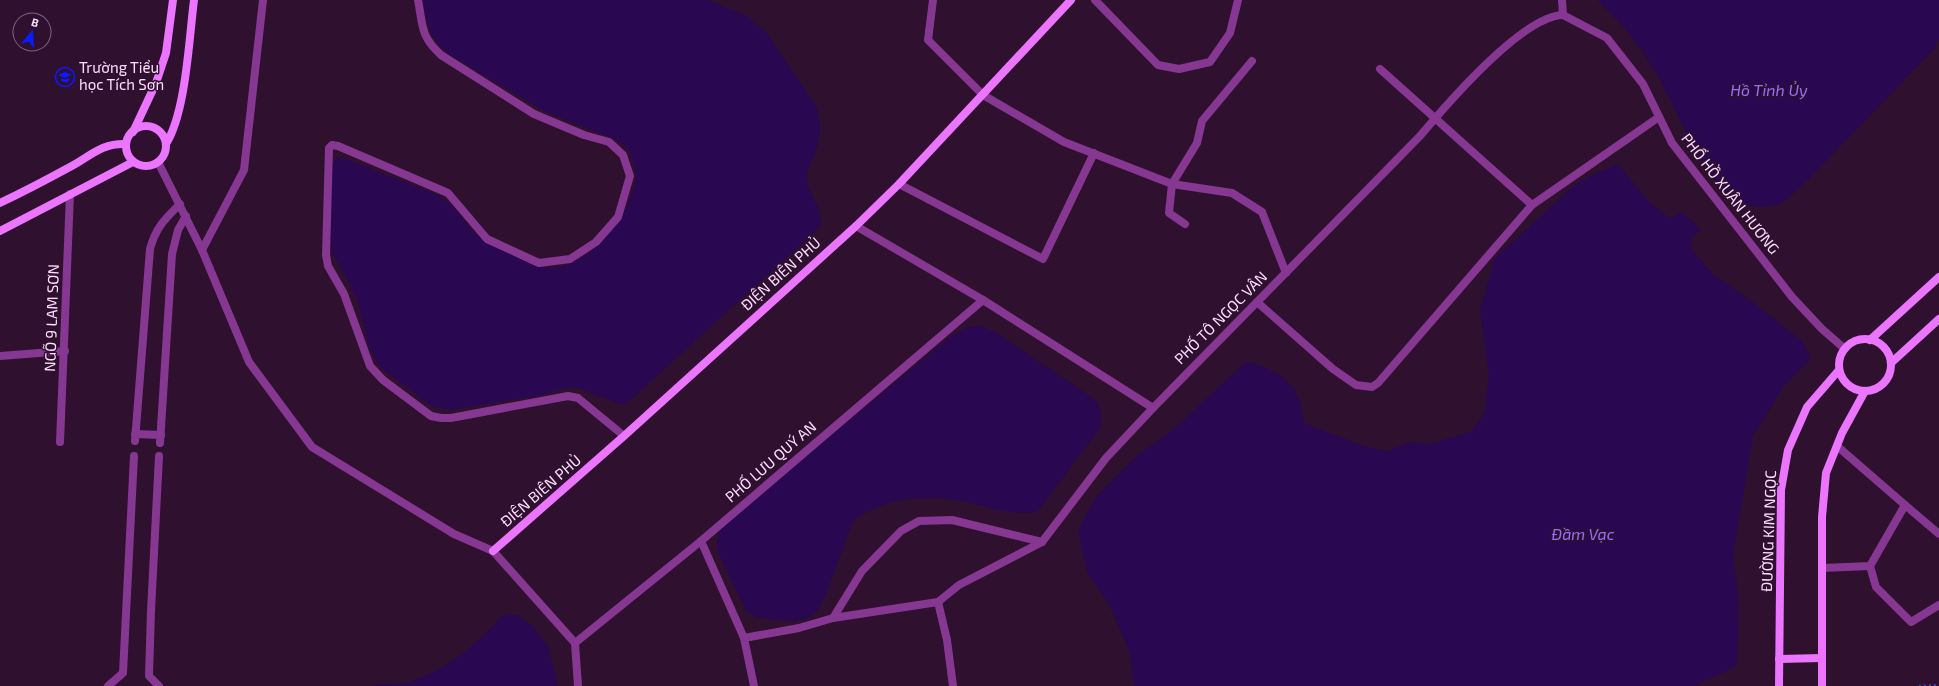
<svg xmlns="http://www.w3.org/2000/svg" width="1939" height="686" font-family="'Exo 2',sans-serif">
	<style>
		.water { fill: #290751 }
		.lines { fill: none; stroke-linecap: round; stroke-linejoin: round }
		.path { stroke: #274cca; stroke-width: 2.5; stroke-dasharray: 2 3; stroke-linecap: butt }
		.lane { stroke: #853791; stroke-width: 8 }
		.street { stroke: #853791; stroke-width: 8 }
		.secondary { stroke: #eb75ff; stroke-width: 8 }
		.labels { text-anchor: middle; stroke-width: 3; stroke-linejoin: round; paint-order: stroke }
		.poi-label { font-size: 15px; fill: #fddeff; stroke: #2f102f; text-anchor: start }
		.street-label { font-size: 15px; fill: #fddeff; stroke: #2f102f }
		.water-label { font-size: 16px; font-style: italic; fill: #976cff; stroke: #2f102f }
	</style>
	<rect width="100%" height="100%" fill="#2f102f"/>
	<g class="water">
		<path d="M 423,0 L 708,0 L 747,16 L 765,31 L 815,104 C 823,124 821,138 813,158 C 811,164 807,171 807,178 C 808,197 826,209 819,228 L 628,402 L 622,404 L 614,402 L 576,387 L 567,388 L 537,396 L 450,410 L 434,407 L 427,403 L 379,366 L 369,345 L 357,299 L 332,251 L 330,238 L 332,167 L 336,158 L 341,157 L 437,195 L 454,207 L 473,232 L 488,244 L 535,266 L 550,268 L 566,266 L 591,252 L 604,238 L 625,211 L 635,185 L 636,174 L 631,155 L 625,146 L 615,139 L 546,112 L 448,54 C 429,37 427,24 423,0 Z"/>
		<path d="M 1597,0 L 1939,0 L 1939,38 L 1936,47 L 1800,188 C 1793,193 1785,203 1776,205 C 1758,211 1733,203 1721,189 C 1694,158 1679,113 1659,78 C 1643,49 1621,22 1597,0 Z"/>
		<path d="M 1618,164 L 1650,203 L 1669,218 L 1682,212 L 1701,230 L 1692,236 L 1691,249 L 1714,275 L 1754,303 L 1802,341 L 1811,358 L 1784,386 L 1753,436 L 1733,556 L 1739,600 L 1737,666 L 1694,686 L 1134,686 L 1130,653 L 1109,604 L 1088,574 L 1081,548 L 1079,528 L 1096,497 L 1137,456 L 1176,427 L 1247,361 C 1281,372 1302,385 1304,423 L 1366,447 L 1388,451 L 1410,442 L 1431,444 L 1472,431 L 1485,412 L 1489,374 L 1480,310 L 1495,258 L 1576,184 L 1596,173 Z"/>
		<path d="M 981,326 L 995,332 L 1097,401 L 1101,412 L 1101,427 L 1037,512 C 1008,515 998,509 971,503 C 942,496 910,495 882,506 C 870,510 862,514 853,522 L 827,591 L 818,610 L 807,619 L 793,621 L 775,620 L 756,617 L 746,611 L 717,550 L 718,534 L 730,520 L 951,336 L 966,328 Z"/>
		<path d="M 504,614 L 520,616 L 533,627 L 548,646 L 558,686 L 373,686 C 385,682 401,686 413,681 C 451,666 477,645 504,614 Z"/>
	</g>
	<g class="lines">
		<polyline class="path" points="1919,686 1939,685"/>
		<g class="lane">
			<polyline points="135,434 161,435"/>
			<path d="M 135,441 L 150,249 C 156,227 165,219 180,204"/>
			<polyline points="160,443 172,254 178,230 186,216"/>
			<polyline points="1905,505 1939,534"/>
			<polyline points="1870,566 1876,587 1911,622 1939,605"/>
			<polyline points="1822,568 1870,566 1905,505 1837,446"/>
			<polyline points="938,602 947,640 953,686"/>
			<polyline points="744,638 754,686"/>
			<polyline points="108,686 123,673 134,456"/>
			<polyline points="159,686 149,676 151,611 159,456"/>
		</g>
		<g class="street">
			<path d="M 418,0 C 423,25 420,36 441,55 L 534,114 L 584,135 L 609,142 L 623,155 L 630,176 L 618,217 L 596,242 L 570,259 L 539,263 L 487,239 L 448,193 L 338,146 L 332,145 L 329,148 L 326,255 L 328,266 L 344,294 L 370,366 L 383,380 L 431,416 L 441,418 L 451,418 L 568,396 L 578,398 L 624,436"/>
			<polyline points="933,0 928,40 983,95 1064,142 1172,184 1232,193 1262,212 1286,273"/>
			<polyline points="1095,0 1158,65 1179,69 1210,62 1230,33 1238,0"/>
			<polyline points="1562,0 1563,15 1607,38 1643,84 1672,143 1792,297 1822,329 1845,349"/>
			<polyline points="1380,69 1532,205"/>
			<polyline points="158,162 202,250 249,362 312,447 454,534 493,551 575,643 578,686"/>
			<polyline points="899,184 1043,259 1094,153"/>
			<polyline points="1185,224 1169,213 1172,184 1197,143 1202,121 1252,61"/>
			<path d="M 856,226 L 983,300 L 1153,408 L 1420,136 C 1447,104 1522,16 1563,15"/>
			<polyline points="202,250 244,170 263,0"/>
			<polyline points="1257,302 1333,369 1356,385 1372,387 1378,383 1532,205 1659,117"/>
			<polyline points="0,356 65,351"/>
			<polyline points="60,442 70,194"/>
			<polyline points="701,541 744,638 799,628 833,618 862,571 901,531 919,521 952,520 1042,542"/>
			<polyline points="833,618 938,602 959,585 1042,542 1106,458 1153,408"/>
			<polyline points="575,643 701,541 983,300"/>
		</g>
		<g class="secondary">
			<circle cx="146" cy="146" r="20"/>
			<polyline points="133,132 156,83 166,53 173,0"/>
			<path d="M 166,144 C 186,112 189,39 194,0"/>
			<path d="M 0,203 C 23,192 46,180 68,168 C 90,157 100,143 126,144"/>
			<polyline points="0,231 133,162"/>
			<circle cx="1865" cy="365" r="26"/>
			<polyline points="1870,340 1939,277"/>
			<polyline points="1891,363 1939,319"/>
			<polyline points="493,551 624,436 856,226 899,184 1071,0"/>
			<polyline points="1779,659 1822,658"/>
			<polyline points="1779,686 1781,490 1788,450 1807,407 1839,370"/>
			<polyline points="1822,686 1822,517 1826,473 1842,433 1865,391"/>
		</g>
	</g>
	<defs>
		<symbol id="school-ring" viewBox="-11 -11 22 22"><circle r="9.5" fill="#2f102f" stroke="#0a1bff" stroke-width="1.5"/><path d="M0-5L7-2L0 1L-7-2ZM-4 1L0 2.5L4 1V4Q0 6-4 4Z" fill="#0a1bff"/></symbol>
	</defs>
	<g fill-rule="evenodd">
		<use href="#school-ring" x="54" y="66" width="22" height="22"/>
	</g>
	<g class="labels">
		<g class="poi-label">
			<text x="79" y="73">Trường Tiểu<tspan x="79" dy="17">học Tích Sơn</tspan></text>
		</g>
		<g class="street-label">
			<text transform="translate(1730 194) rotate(52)" y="5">PHỐ HỒ XUÂN HƯƠNG</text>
			<text transform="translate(781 274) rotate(-42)" y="5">ĐIỆN BIÊN PHỦ</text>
			<text transform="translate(52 318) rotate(-88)" y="5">NGÕ 9 LAM SƠN</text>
			<text transform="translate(1221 318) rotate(-45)" y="5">PHỐ TÔ NGỌC VÂN</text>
			<text transform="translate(771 462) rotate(-41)" y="5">PHỐ LƯU QUÝ AN</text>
			<text transform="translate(541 491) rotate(-41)" y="5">ĐIỆN BIÊN PHỦ</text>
			<text transform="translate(1769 531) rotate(-88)" y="5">ĐƯỜNG KIM NGỌC</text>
		</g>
		<g class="water-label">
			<text x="1769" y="96">Hồ Tỉnh Ủy</text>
			<text x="1583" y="540">Đầm Vạc</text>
		</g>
	</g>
	<g transform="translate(32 32) rotate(18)"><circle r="19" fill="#2f102f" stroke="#816282"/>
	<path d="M0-3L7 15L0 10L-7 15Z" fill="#0a1bff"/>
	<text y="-6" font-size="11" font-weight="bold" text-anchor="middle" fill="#fddeff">B</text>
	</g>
</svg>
